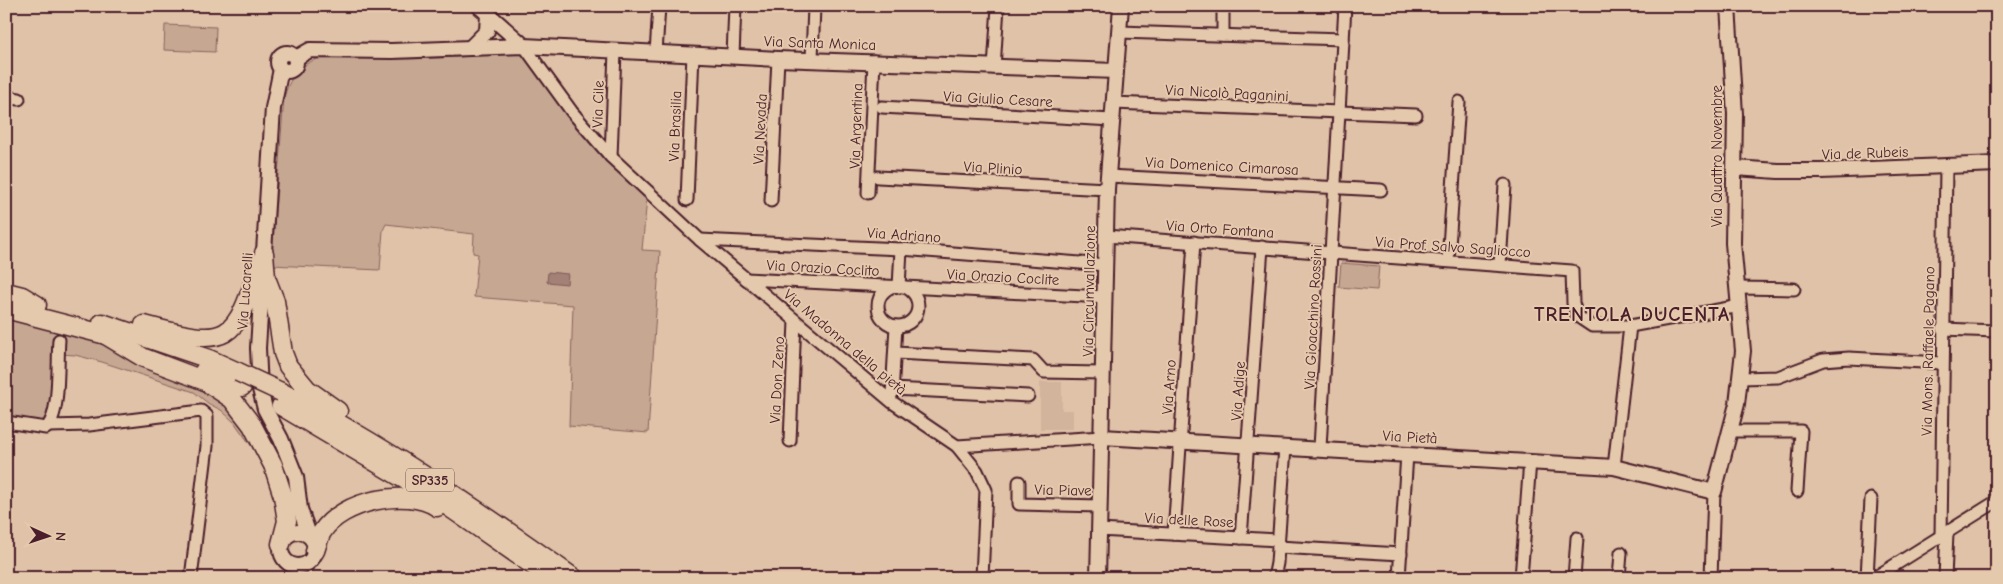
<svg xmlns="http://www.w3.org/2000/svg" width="2003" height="584" font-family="'Comic Neue',sans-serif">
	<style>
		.built { fill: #d2b49c }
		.green { fill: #c6a792; stroke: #88635e }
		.water { fill: #a38176; stroke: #7f5a58 }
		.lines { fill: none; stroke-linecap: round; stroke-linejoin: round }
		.minor-casing { stroke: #4a1f2b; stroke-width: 15 }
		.tertiary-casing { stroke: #4a1f2b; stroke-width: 18 }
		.trunk-casing { stroke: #4a1f2b; stroke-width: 21 }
		.minor { stroke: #e5c9ac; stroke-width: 11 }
		.tertiary { stroke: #e5c9ac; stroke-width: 14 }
		.trunk { stroke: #e5c9ac; stroke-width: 18 }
		.trunk-bridge-casing { stroke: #4a1f2b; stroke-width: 21; stroke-linecap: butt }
		.trunk-bridge { stroke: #e5c9ac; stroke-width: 18 }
		.labels { text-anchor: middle; stroke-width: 4; stroke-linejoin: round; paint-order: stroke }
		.shield { fill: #e5c9ac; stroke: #785252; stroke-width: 1 }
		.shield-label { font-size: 14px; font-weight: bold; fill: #4a1f2b }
		.street-label { font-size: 15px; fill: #4a1f2b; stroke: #e5c9ac }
		.district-label { font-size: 20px; font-weight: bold; letter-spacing: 1px; fill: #4a1f2b; stroke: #e5c9ac }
	</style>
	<rect width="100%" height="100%" fill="#dfc2a7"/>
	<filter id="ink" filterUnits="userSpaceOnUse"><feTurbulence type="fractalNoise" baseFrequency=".02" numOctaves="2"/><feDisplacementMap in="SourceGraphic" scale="10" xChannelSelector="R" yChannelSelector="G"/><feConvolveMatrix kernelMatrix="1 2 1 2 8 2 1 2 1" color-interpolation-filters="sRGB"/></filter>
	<g filter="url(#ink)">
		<polygon class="built" points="1040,382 1062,382 1062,410 1073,410 1073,429 1040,429"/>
		<g class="green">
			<polygon points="165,25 216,27 215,52 164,50"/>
			<path d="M 521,52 L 592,143 L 647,198 L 642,250 L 660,251 L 648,433 L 569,426 L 573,305 L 474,297 L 478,254 L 473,253 L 474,234 L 386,224 L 383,230 L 380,270 L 271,265 L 284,98 C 289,78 300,63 321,58 C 343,52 371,59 394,59 C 436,59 479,56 521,52 Z"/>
			<polygon points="1341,263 1379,266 1377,290 1339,287"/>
			<polygon points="6,318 78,336 116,348 223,398 255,440 270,480 252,447 234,422 221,410 209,404 194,392 102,362 75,355 61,354 61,337 53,336 51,413 40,422 6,416"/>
		</g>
		<polygon class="water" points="548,272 568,274 567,284 547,282"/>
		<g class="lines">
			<defs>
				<g id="minor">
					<polyline points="1119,32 1343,39"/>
					<polyline points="1223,35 1223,6"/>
					<polyline points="524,46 572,112 611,157 700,240 892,402 957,446 1102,437"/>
					<polyline points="656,53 659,6"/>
					<polyline points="733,56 735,6"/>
					<polyline points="812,59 814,6"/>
					<polyline points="994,68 998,6"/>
					<polyline points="6,97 19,99"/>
					<polyline points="1113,103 1416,115"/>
					<polyline points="882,107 1112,120"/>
					<polyline points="611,157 615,51"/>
					<polyline points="1108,176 1381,190"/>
					<polyline points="878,177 1107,189"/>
					<polyline points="868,193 874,61"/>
					<polyline points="687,200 693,54"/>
					<polyline points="771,201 778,59"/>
					<polyline points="1106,236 1572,271 1573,303 1577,316 1592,326 1630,326 1740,306"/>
					<polyline points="700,240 901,249 1106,265"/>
					<polyline points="1448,261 1459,102"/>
					<polyline points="1500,264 1505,185"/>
					<polyline points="746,279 1105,297"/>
					<circle cx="898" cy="306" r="20"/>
					<polyline points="899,287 901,249"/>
					<polyline points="1737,288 1794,289"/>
					<polyline points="1942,329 1997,331"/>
					<polyline points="895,353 1033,360 1044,372 1103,373"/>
					<polyline points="1740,378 1778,377 1823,360 1849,358 1942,363"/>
					<polyline points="893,389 1028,396"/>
					<polyline points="892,394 896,326"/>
					<path d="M 6,422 L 46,428 C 61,415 57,361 59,340"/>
					<polyline points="49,426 89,425 201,411 207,416 207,446 191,578"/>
					<polyline points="1731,431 1801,431 1797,491"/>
					<polyline points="790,441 795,321"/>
					<polyline points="957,446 977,471 986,490 982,578"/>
					<polyline points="1320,448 1345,6"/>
					<polyline points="1614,467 1630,326"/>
					<polyline points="1019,482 1019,504 1100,506"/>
					<polyline points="1099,530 1278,540"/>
					<polyline points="1174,534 1194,242"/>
					<polyline points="1941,537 1946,166"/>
					<polyline points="1241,538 1262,247"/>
					<polyline points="1278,547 1401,554"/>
					<polyline points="1274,578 1277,563 1285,447"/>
					<polyline points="1399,578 1407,454"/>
					<polyline points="1521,578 1530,461"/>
					<polyline points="1574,578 1577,538"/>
					<polyline points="1619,578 1621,553"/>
					<polyline points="1711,578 1714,492"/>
					<polyline points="1867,578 1871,499"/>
					<polyline points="1874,578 1997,501"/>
					<polyline points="1945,578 1947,533"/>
				</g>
				<g id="tertiary">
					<polyline points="479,6 524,46"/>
					<polyline points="470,48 487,31 488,14"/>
					<circle cx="287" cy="62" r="9"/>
					<polyline points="296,58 310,50 392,51 524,46 778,59 1116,71"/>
					<polyline points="281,69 273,108 258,348 260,389 265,409 281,439 296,477 300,509 309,535"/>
					<polyline points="1735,168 1778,171 1821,171 1997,164"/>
					<polyline points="1102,437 1614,467 1714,492 1737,404 1743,351 1733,243 1735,114 1728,6"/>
					<circle cx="298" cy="549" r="17"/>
					<polyline points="1098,578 1107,189 1121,6"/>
				</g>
				<g id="trunk">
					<polyline points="264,253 266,278 275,301 283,353 288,366 307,389 338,411"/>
					<polyline points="6,292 22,296 37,305"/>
					<polyline points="6,309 114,337"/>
					<polyline points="102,323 209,359 238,372"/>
					<path d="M 144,325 C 230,348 234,344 261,261"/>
					<polyline points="104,334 144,358 205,381 232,399 252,425 273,465 283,496 287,521 281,544"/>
					<polyline points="204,371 242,387"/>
					<path d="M 281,392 C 384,445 480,511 574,578"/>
					<polyline points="281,406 436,498 551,578"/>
					<path d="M 315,551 C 317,545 319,537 322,532 C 341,501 407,487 437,507"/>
				</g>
			</defs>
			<use href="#minor" class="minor-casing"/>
			<use href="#tertiary" class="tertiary-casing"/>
			<use href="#trunk" class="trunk-casing"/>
			<use href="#minor" class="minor"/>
			<use href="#tertiary" class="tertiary"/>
			<use href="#trunk" class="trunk"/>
			<defs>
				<polyline id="trunk-bridge" points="238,372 281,392"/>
			</defs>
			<use href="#trunk-bridge" class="trunk-bridge-casing"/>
			<use href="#trunk-bridge" class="trunk-bridge"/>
		</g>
	</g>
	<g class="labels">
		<rect class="shield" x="406" y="468.5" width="48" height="23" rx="4"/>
		<g class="shield-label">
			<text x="430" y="485">SP335</text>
		</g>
		<g class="street-label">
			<text transform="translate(820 43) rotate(2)" y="5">Via Santa Monica</text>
			<text transform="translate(1227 93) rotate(3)" y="5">Via Nicolò Paganini</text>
			<text transform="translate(998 99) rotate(3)" y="5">Via Giulio Cesare</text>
			<text transform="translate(598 104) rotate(-88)" y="5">Via Cile</text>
			<text transform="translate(675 126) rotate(-88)" y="5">Via Brasilia</text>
			<text transform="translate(856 126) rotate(-88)" y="5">Via Argentina</text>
			<text transform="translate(760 129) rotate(-87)" y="5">Via Nevada</text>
			<text transform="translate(1865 153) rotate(-2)" y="5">Via de Rubeis</text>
			<text transform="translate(1717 156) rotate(-90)" y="5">Via Quattro Novembre</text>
			<text transform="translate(1222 166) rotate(3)" y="5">Via Domenico Cimarosa</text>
			<text transform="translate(993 168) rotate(3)" y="5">Via Plinio</text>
			<text transform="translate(1220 229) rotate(4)" y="5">Via Orto Fontana</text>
			<text transform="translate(904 235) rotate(4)" y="5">Via Adriano</text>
			<text transform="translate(1453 247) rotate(4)" y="5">Via Prof. Salvo Sagliocco</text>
			<text transform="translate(823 268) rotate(3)" y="5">Via Orazio Coclito</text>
			<text transform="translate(1003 277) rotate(3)" y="5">Via Orazio Coclite</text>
			<text transform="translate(245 291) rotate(-86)" y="5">Via Lucarelli</text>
			<text transform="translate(1089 291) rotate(-89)" y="5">Via Circumvallazione</text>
			<text transform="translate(1313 317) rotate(-87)" y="5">Via Gioacchino Rossini</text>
			<text transform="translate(845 342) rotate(40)" y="5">Via Madonna della pietà</text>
			<text transform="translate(1928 351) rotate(-89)" y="5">Via Mons. Raffaele Pagano</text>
			<text transform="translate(777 380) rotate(-87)" y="5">Via Don Zeno</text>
			<text transform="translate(1169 387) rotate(-86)" y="5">Via Arno</text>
			<text transform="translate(1238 391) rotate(-86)" y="5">Via Adige</text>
			<text transform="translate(1410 437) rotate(3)" y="5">Via Pietà</text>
			<text transform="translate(1063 490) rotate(1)" y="5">Via Piave</text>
			<text transform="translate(1189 520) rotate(3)" y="5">Via delle Rose</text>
		</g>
		<g class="district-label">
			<text x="1632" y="321">TRENTOLA DUCENTA</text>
		</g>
	</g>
	<rect width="2003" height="584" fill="none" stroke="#e5c9ac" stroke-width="25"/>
	<rect x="12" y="12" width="1978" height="559" fill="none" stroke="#4a1f2b" stroke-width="2" filter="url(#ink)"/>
	<g transform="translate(48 536) rotate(93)" stroke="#e5c9ac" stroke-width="4" paint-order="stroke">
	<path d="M0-4L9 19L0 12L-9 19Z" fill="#4a1f2b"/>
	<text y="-8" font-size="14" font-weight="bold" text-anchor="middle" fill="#4a1f2b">N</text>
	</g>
</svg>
